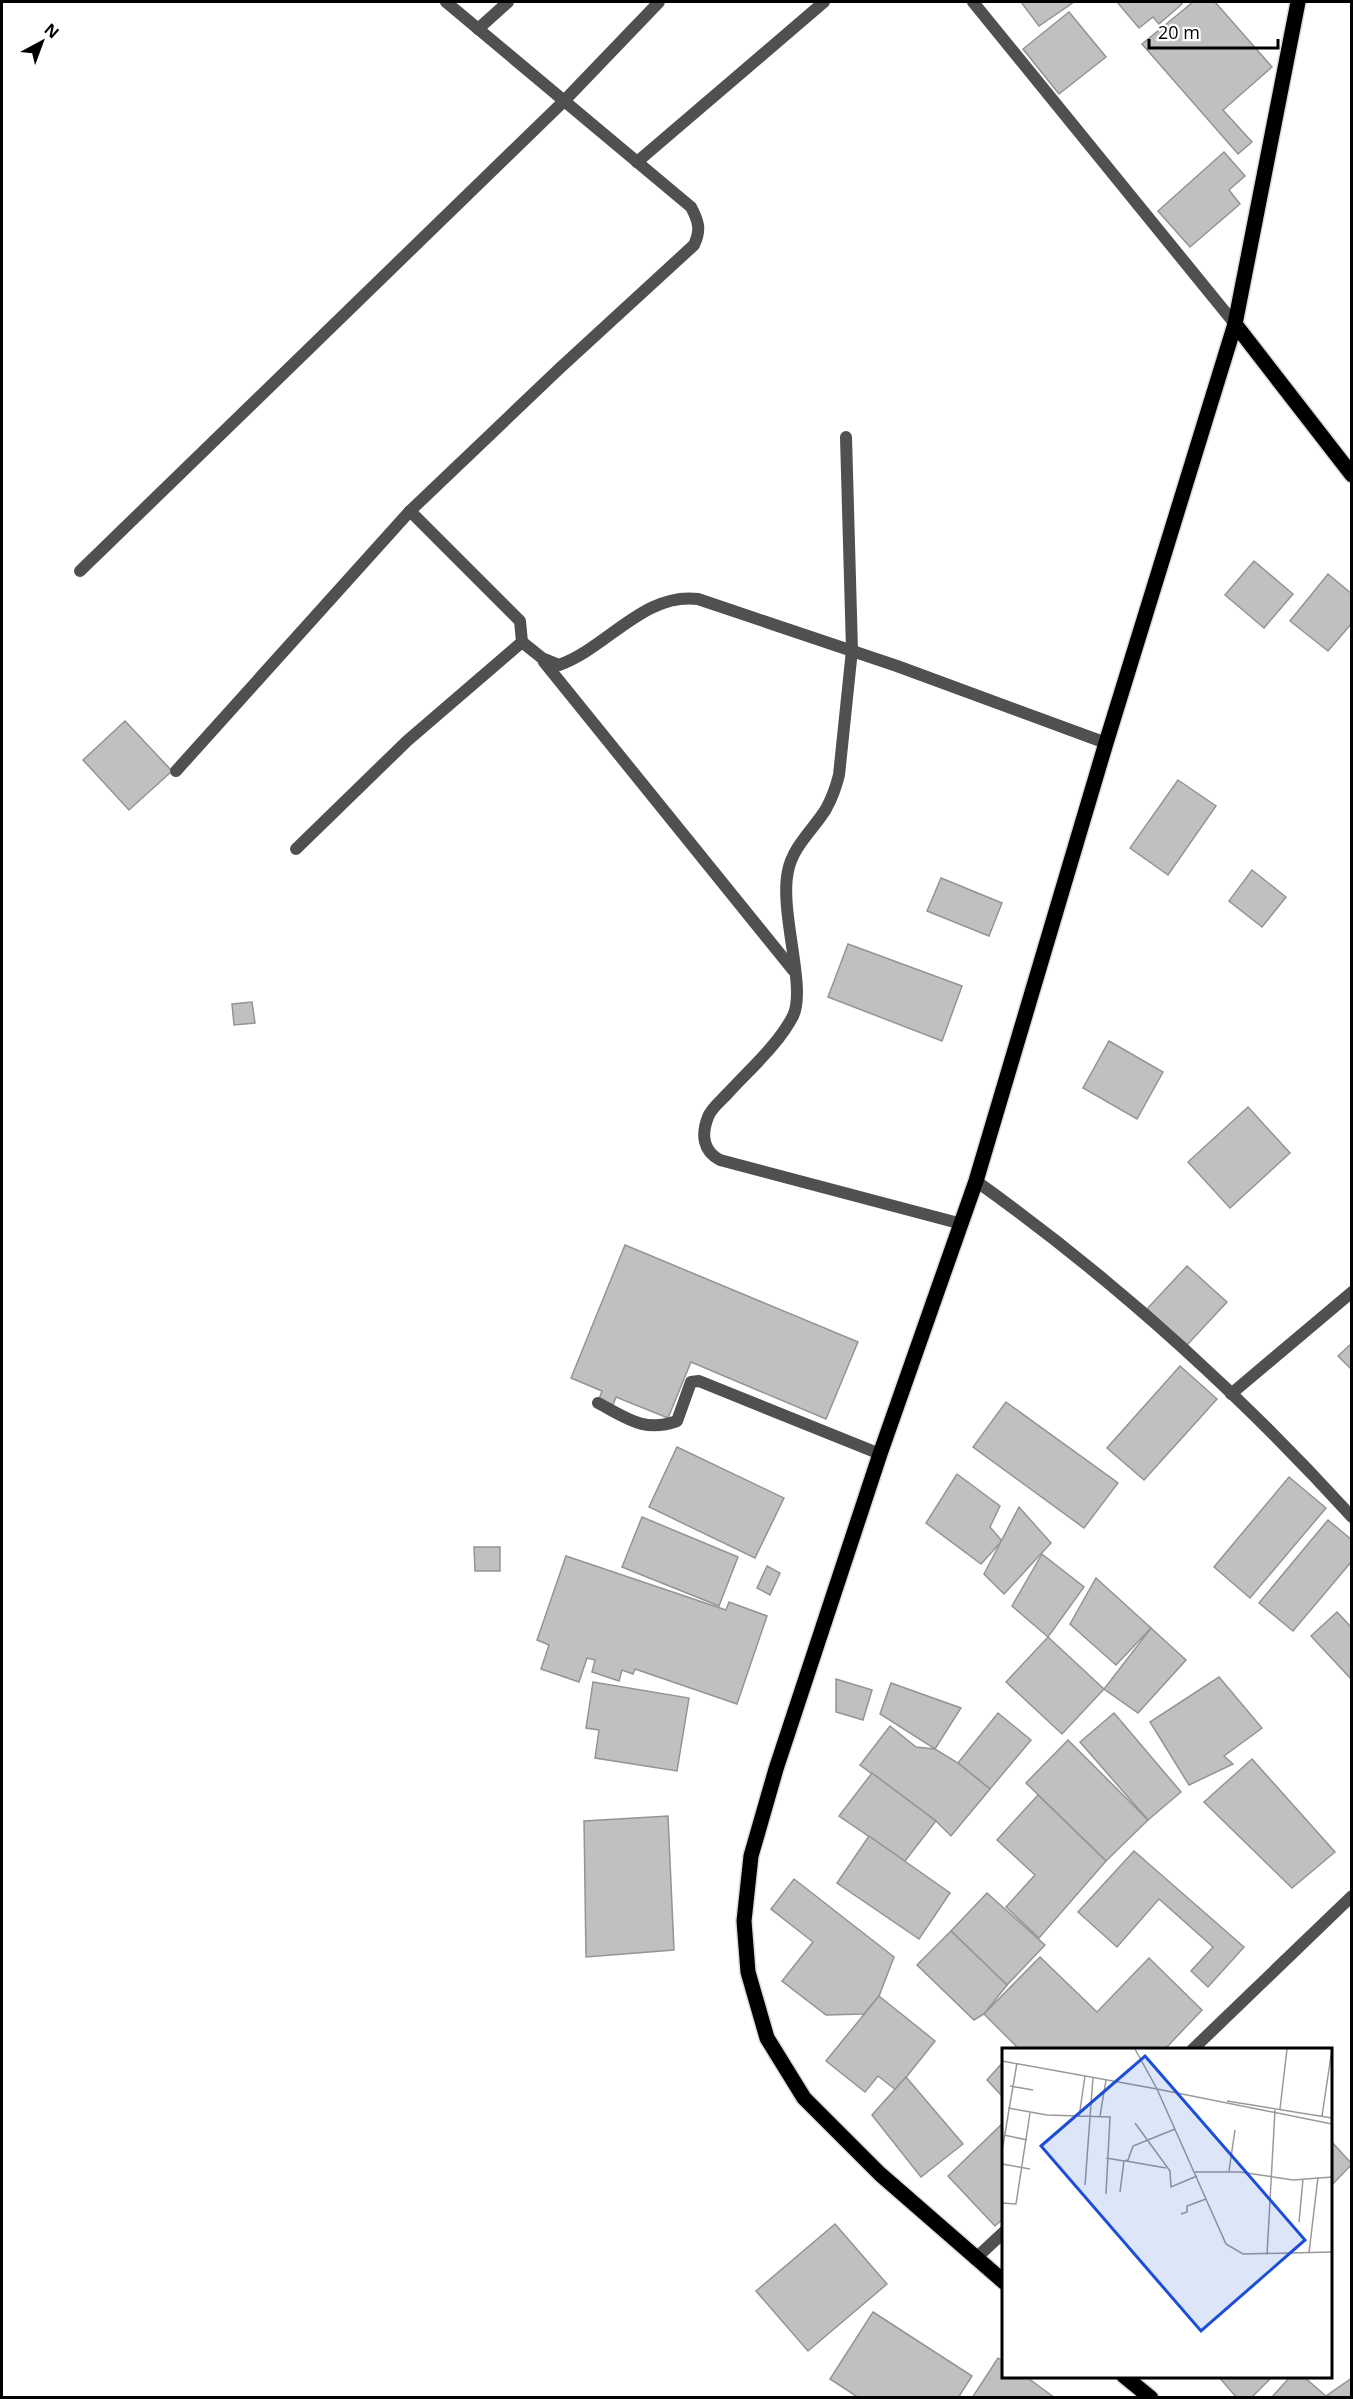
<svg xmlns="http://www.w3.org/2000/svg" width="1353" height="2399" font-family="'Open Sans',sans-serif">
	<style>
		.building { fill: #c0c0c0; stroke: #949494; stroke-width: 1.5 }
		.lines { fill: none; stroke-linecap: round; stroke-linejoin: round }
		.primary-casing { stroke: #dbdbdb; stroke-width: 18 }
		.minor { stroke: #505050; stroke-width: 12 }
		.primary { stroke: #000; stroke-width: 15 }
		.inset-road { fill: none; stroke: #999; stroke-width: 1.5 }
		.view { fill: #1d4ed8; fill-opacity: 0.15; stroke: #1d4ed8; stroke-width: 3 }
		.inset-edge { fill: none; stroke: #000; stroke-width: 3 }
	</style>
	<rect width="100%" height="100%" fill="#fff"/>
	<g class="building">
		<polygon points="1021,2 1074,2 1039,26"/>
		<polygon points="1117,2 1180,2 1182,4 1159,24 1153,17 1139,28"/>
		<polygon points="1193,2 1215,2 1272,67 1223,110 1252,142 1238,154 1142,44"/>
		<polygon points="1069,12 1106,57 1059,94 1023,49"/>
		<polygon points="1224,152 1245,176 1229,190 1240,204 1190,247 1158,211"/>
		<polygon points="1254,561 1293,594 1264,628 1225,595"/>
		<polygon points="1328,574 1352,594 1352,623 1328,651 1290,621"/>
		<polygon points="125,721 172,771 129,810 83,760"/>
		<polygon points="1178,780 1216,806 1168,875 1130,848"/>
		<polygon points="1252,870 1286,897 1262,927 1229,901"/>
		<polygon points="941,878 1002,903 989,936 927,911"/>
		<polygon points="848,944 962,986 942,1041 828,997"/>
		<polygon points="252,1002 255,1023 234,1025 232,1004"/>
		<polygon points="1109,1041 1163,1072 1137,1119 1083,1088"/>
		<polygon points="1248,1107 1290,1153 1230,1208 1188,1162"/>
		<polygon points="625,1245 858,1342 826,1419 691,1362 668,1418 616,1397 613,1405 599,1399 602,1391 571,1378"/>
		<polygon points="1187,1266 1227,1302 1187,1345 1147,1309"/>
		<polygon points="1352,1343 1352,1370 1338,1356"/>
		<polygon points="1180,1366 1217,1399 1144,1480 1107,1448"/>
		<polygon points="1006,1402 1118,1483 1084,1528 973,1447"/>
		<polygon points="677,1447 784,1498 755,1558 649,1507"/>
		<polygon points="957,1474 1000,1506 990,1527 1002,1541 981,1564 926,1523"/>
		<polygon points="1289,1477 1326,1508 1250,1598 1214,1567"/>
		<polygon points="1019,1507 1051,1543 1004,1594 984,1574"/>
		<polygon points="642,1517 738,1557 719,1606 622,1567"/>
		<polygon points="1328,1520 1352,1540 1352,1561 1293,1631 1259,1603"/>
		<polygon points="474,1547 500,1547 500,1571 475,1571"/>
		<polygon points="1042,1554 1084,1587 1048,1637 1012,1606"/>
		<polygon points="566,1556 726,1610 729,1602 767,1616 737,1704 635,1669 633,1674 622,1670 619,1681 592,1672 595,1660 587,1658 579,1682 541,1669 549,1645 537,1640"/>
		<polygon points="767,1566 780,1573 770,1595 757,1588"/>
		<polygon points="1096,1578 1151,1628 1116,1665 1070,1624"/>
		<polygon points="1337,1612 1352,1628 1352,1680 1311,1636"/>
		<polygon points="1151,1628 1186,1660 1138,1713 1104,1689"/>
		<polygon points="1048,1637 1104,1689 1062,1734 1006,1682"/>
		<polygon points="1219,1677 1262,1728 1224,1756 1233,1764 1189,1785 1150,1722"/>
		<polygon points="836,1679 872,1690 863,1720 836,1712"/>
		<polygon points="593,1682 689,1698 677,1771 595,1758 599,1730 586,1728"/>
		<polygon points="891,1683 961,1708 935,1749 880,1714"/>
		<polygon points="998,1713 1031,1740 990,1789 958,1763"/>
		<polygon points="1114,1713 1181,1792 1148,1820 1080,1742"/>
		<polygon points="890,1726 916,1747 935,1749 958,1763 990,1789 951,1836 936,1821 860,1765"/>
		<polygon points="1068,1740 1148,1820 1106,1861 1026,1783"/>
		<polygon points="1252,1759 1335,1852 1292,1888 1204,1802"/>
		<polygon points="872,1773 936,1821 905,1861 839,1816"/>
		<polygon points="1038,1795 1106,1861 1039,1938 1006,1907 1035,1875 997,1840"/>
		<polygon points="668,1816 674,1950 586,1957 584,1821"/>
		<polygon points="869,1836 950,1893 919,1939 837,1883"/>
		<polygon points="1134,1851 1244,1947 1208,1987 1191,1971 1213,1947 1159,1899 1117,1947 1078,1912"/>
		<polygon points="794,1879 894,1957 879,1996 864,2014 826,2015 782,1981 813,1942 771,1909"/>
		<polygon points="987,1893 1045,1945 1007,1985 951,1931"/>
		<polygon points="951,1931 1007,1985 984,2014 974,2020 917,1965"/>
		<polygon points="1040,1957 1097,2012 1149,1958 1202,2010 1164,2050 1020,2050 984,2014"/>
		<polygon points="879,1996 935,2041 896,2090 878,2076 865,2092 826,2061"/>
		<polygon points="1004,2061 1004,2098 987,2080"/>
		<polygon points="906,2077 963,2144 921,2177 872,2115"/>
		<polygon points="1004,2122 1004,2218 995,2226 948,2176"/>
		<polygon points="1330,2140 1352,2164 1330,2187"/>
		<polygon points="835,2224 887,2284 808,2351 756,2291"/>
		<polygon points="873,2312 972,2376 958,2398 859,2398 830,2379"/>
		<polygon points="998,2358 1004,2362 1004,2376 1025,2376 1055,2398 972,2398"/>
		<polygon points="1218,2376 1273,2376 1251,2398 1237,2398"/>
		<polygon points="1291,2376 1303,2376 1328,2398 1271,2398"/>
		<polygon points="1352,2378 1352,2398 1326,2396"/>
	</g>
	<g class="lines">
		<defs>
			<g id="primary">
				<polyline points="1235,324 1352,475"/>
				<polyline points="1004,2282 880,2174 804,2098 767,2038 748,1972 744,1921 751,1856 776,1769 880,1454 976,1181 1106,743 1235,324 1298,2"/>
				<polyline points="1124,2376 1151,2398"/>
			</g>
		</defs>
		<use href="#primary" class="primary-casing"/>
		<g class="minor">
			<polyline points="973,2 1235,324"/>
			<polyline points="478,29 508,2"/>
			<polyline points="637,162 824,2"/>
			<path d="M 846,437 L 852,650 L 839,775 C 836,787 832,798 826,809 C 813,830 793,846 788,871 C 779,912 807,988 793,1016 C 778,1045 750,1069 728,1093 C 722,1100 711,1108 708,1117 C 701,1135 703,1151 720,1160 L 962,1224"/>
			<polyline points="410,511 520,621 522,642"/>
			<polyline points="80,571 564,101 659,2"/>
			<polyline points="544,662 793,970"/>
			<path d="M 176,771 L 410,511 L 560,368 L 694,245 C 701,230 699,222 691,207 L 446,2"/>
			<path d="M 296,849 L 407,741 L 522,642 L 542,658 L 559,665 C 607,648 644,592 698,599 L 897,666 L 1106,743"/>
			<path d="M 976,1181 C 1112,1278 1239,1393 1352,1517"/>
			<polyline points="1231,1394 1352,1292"/>
			<path d="M 598,1403 C 627,1418 644,1433 677,1421 L 691,1382 L 699,1381 L 880,1454"/>
			<polyline points="1192,2050 1352,1896"/>
			<polyline points="975,2259 1004,2232"/>
		</g>
		<use href="#primary" class="primary"/>
	</g>
	<g transform="translate(1002 2048)">
		<rect width="330" height="330" fill="#fff"/>
		<path class="inset-road" d="M 133,1 L 155,41 L 224,196 L 241,206 L 330,204M 0,13 L 155,41M 8,38 L 31,42M 155,41 L 330,76M 225,53 L 330,70M 6,60 L 45,67 L 108,69 L 104,146M 278,61 L 285,1M 98,68 L 104,32M 320,68 L 330,1M 77,69 L 83,28M 133,75 L 168,123 L 169,139 L 195,128M 2,87 L 25,92M 0,103 L 15,15M 104,110 L 122,113M 124,113 L 164,120M 0,116 L 28,121M 227,123 L 233,82M 193,124 L 238,124 L 291,132 L 330,129M 83,137 L 91,29M 118,144 L 122,113 L 126,112 L 131,98 L 173,81M 0,155 L 14,156 L 28,65M 179,166 L 185,164 L 185,158 L 204,151M 297,174 L 301,131M 307,205 L 316,129M 265,207 L 273,62"/>
		<path class="view" d="M 143,8 L 303,192 L 199,283 L 39,98 Z"/>
		<rect width="330" height="330" class="inset-edge"/>
	</g>
	<rect width="1353" height="2399" fill="none" stroke="#000000" stroke-width="6"/>
	<g transform="translate(42 42) rotate(41)" stroke="#ffffff" stroke-width="4.5" paint-order="stroke">
	<path d="M0-4.5L10 22L0 15L-10 22Z" fill="#000000"/>
	<text y="-9" font-size="16" font-weight="bold" text-anchor="middle" fill="#000000">N</text>
	</g>
	<path d="M1149 39v9h129v-9" fill="none" stroke="#000000" stroke-width="3"/>
	<text x="1158" y="39" font-size="18" fill="#000000" stroke="#ffffff" stroke-width="4.5" paint-order="stroke">20 m</text>
</svg>
